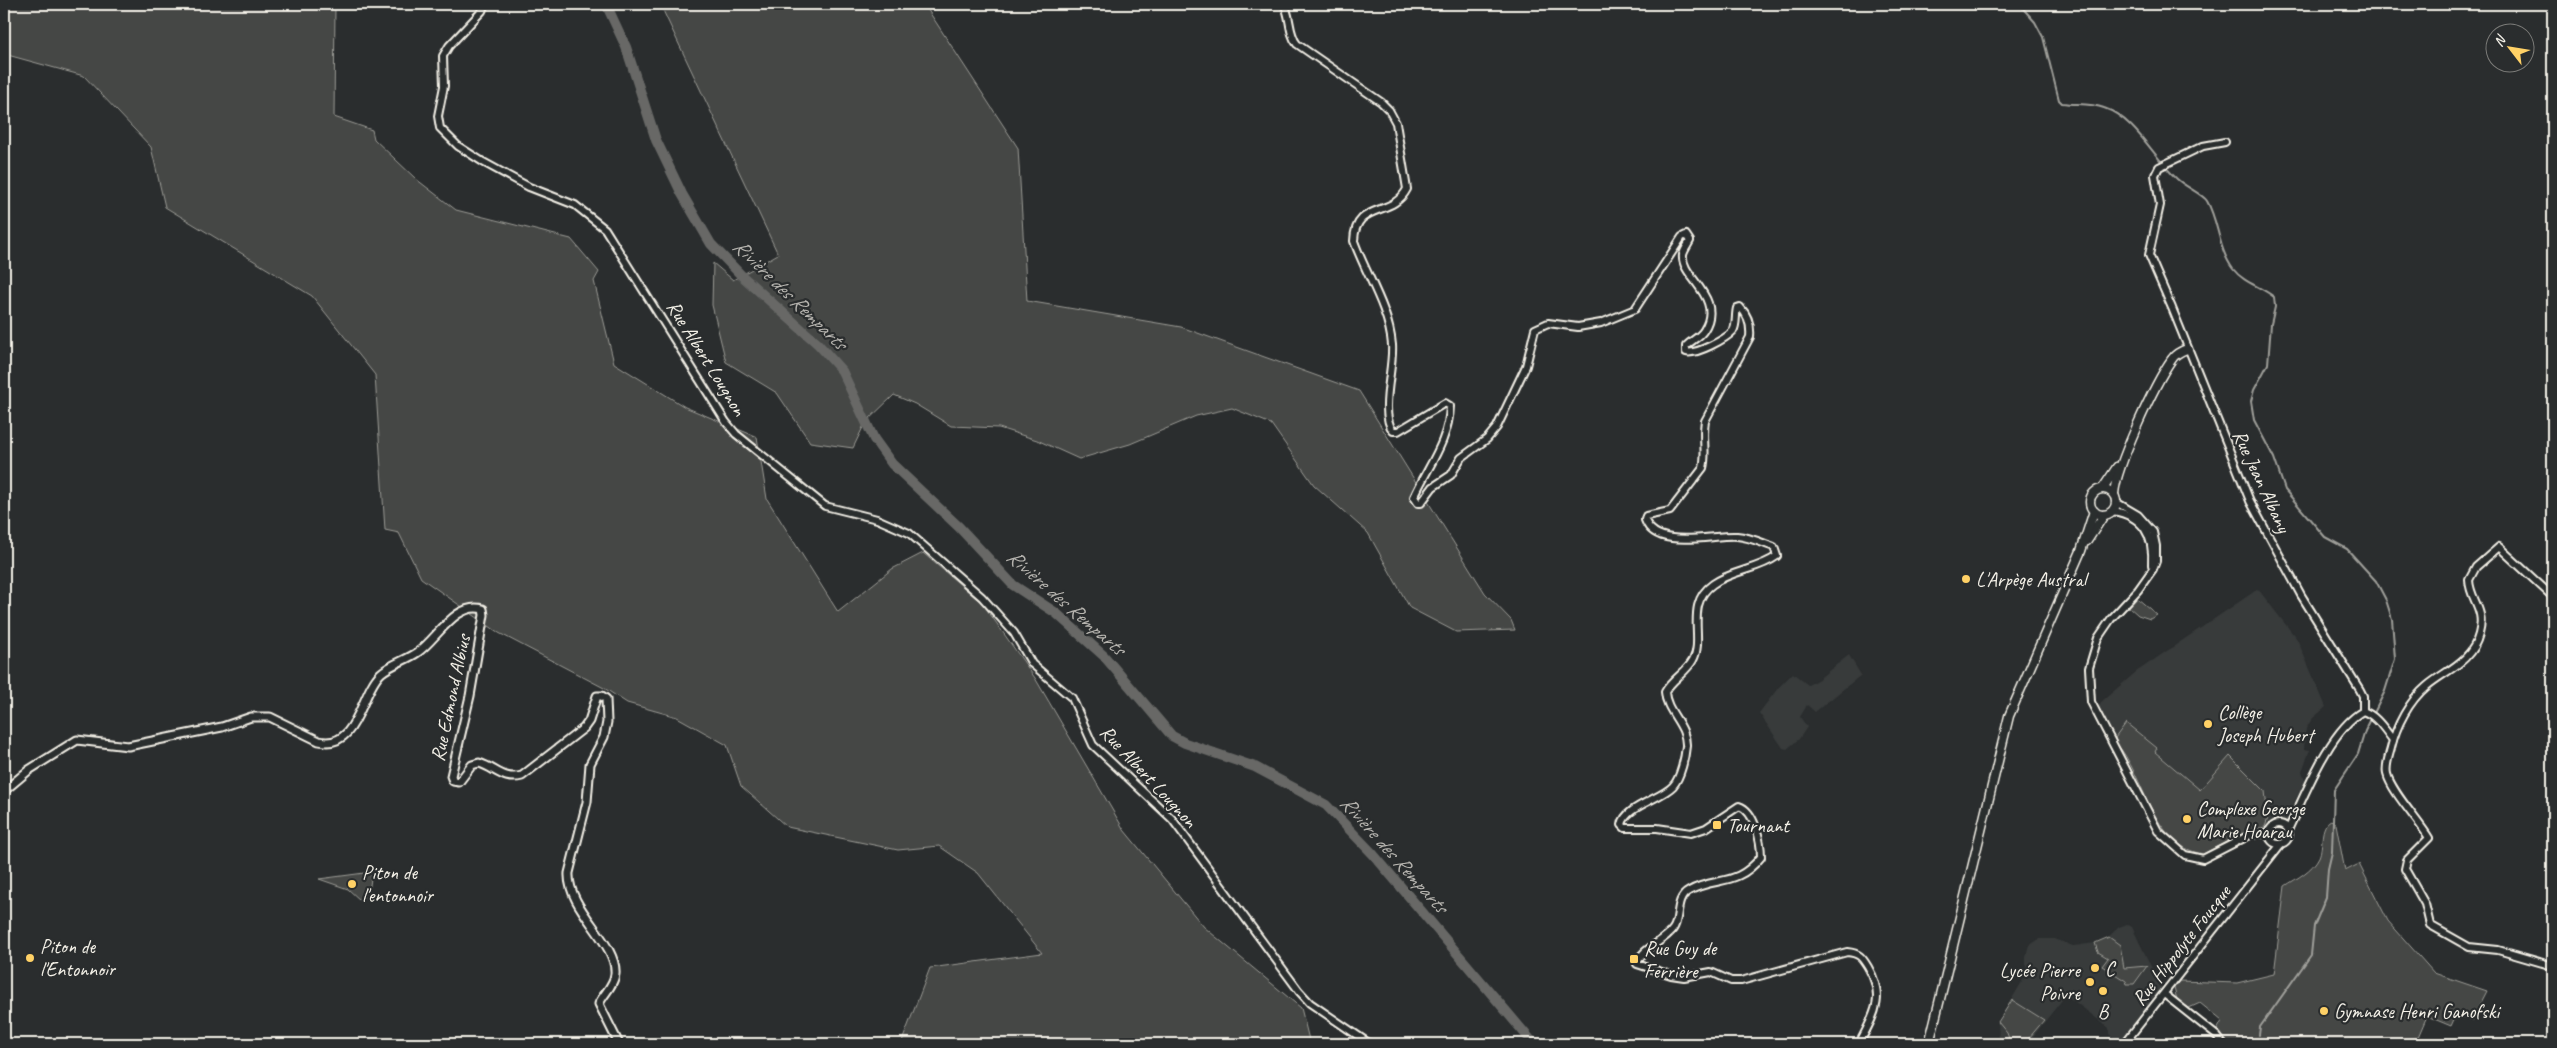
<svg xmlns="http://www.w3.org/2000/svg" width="2557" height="1048" font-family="Caveat,sans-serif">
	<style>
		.built { fill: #373a3a }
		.green { fill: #444645; stroke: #9c9c96 }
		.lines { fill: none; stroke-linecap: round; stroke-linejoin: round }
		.stream { stroke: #9f9f9a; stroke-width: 2 }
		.river { stroke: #676866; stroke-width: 10 }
		.tertiary-casing { stroke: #f4f1e8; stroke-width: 10 }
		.secondary-casing { stroke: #f4f1e8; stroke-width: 11 }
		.primary-casing { stroke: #f4f1e8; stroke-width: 11 }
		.tertiary { stroke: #2a2d2e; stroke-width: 6 }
		.secondary { stroke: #2a2d2e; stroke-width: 7 }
		.primary { stroke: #2a2d2e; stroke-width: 8 }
		.poi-dot { fill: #ffd166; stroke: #2a2d2e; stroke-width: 2 }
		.labels { text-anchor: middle; stroke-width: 4.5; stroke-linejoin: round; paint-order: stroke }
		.street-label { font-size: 20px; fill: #f4f1e8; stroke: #2a2d2e }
		.poi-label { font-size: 20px; fill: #f4f1e8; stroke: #2a2d2e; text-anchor: start }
		.water-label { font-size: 21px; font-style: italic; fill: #b5b3ae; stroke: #2a2d2e }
	</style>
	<rect width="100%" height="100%" fill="#2a2d2e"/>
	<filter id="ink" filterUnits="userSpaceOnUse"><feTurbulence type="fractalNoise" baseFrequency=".02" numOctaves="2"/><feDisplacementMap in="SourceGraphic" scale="10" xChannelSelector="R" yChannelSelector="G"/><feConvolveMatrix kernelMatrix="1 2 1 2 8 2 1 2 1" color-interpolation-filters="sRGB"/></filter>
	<g filter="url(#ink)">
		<g class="built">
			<polygon points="2258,589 2297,639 2326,707 2312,719 2306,729 2304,749 2310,750 2302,771 2305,781 2289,812 2286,827 2277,824 2272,826 2268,833 2262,829 2246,832 2207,853 2199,854 2188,850 2159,825 2098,707 2101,702 2136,672"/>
			<polygon points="1849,655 1861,675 1815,712 1807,705 1800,717 1807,727 1799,739 1787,749 1783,748 1759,713 1778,688 1793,673 1808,685 1817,680"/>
			<polygon points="2127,924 2132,927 2163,991 2124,1044 2120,1044 2109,1034 2109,1028 2066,995 2027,1044 1999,1044 1998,1022 2026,975 2026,956 2029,946 2039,939 2055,939 2073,946 2095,943 2107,938 2119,927"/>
		</g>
		<g class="green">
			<polygon points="4,4 335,4 334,117 372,130 374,139 416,179 456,210 571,239 599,272 594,281 614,363 685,407 757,437 767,499 838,612 892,569 923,553 983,604 1035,678 1124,830 1204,927 1301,1008 1310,1044 901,1044 930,968 1042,953 978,873 939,846 898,850 787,827 741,786 727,745 677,717 627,703 604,688 499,633 421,578 399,533 385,530 375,375 312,296 165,207 151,147 84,76 4,54"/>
			<polygon points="660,4 924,4 1018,148 1027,301 1181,327 1359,391 1485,593 1511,620 1515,630 1456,632 1410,608 1368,533 1314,485 1271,424 1232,408 1196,416 1130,444 1079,459 1037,440 999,428 951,426 915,404 894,395 865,423 853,448 810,442 777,393 726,362 712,305 713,263 733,280 778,254"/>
			<polygon points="2137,598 2157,615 2150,619 2138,615 2129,607"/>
			<path d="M 2126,723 L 2157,748 L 2155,752 L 2200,790 L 2230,756 L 2265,791 L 2268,818 L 2265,827 L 2247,831 L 2203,854 C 2151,846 2145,775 2116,743 L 2115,738 Z"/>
			<path d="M 2331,820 L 2336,824 L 2345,871 L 2359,864 L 2388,921 L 2434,973 L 2487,991 L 2472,1020 L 2456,1015 L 2451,1026 L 2427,1016 L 2415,1044 L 2227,1044 L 2216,1032 L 2222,1021 L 2200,1003 L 2189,1008 L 2177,1000 L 2174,988 L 2179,981 L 2237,983 L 2274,974 L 2285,886 C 2297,878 2312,871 2319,857 C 2324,846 2319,826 2331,820 Z"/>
			<polygon points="372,872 369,892 361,901 348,889 319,879"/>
			<polygon points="2109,937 2120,945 2124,968 2147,966 2134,984 2127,984 2126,981 2102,966 2108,958 2098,952 2095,943"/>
			<polygon points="2012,1000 2044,1020 2024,1044 2011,1044 2007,1033 1998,1022"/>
		</g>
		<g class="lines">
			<path class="stream" d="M 2019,4 L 2035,22 L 2043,37 L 2059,100 L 2062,103 C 2076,105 2090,103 2104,108 C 2135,118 2154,158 2177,179 C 2184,186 2204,195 2207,201 C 2219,222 2218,249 2233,269 C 2244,283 2260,286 2274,297 L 2275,307 L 2271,324 L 2268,364 L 2254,390 L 2251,401 L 2254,420 L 2274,458 L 2285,490 L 2325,537 L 2347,549 L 2376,581 L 2386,600 L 2392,619 L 2395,659 L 2385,691 L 2365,731 L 2358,754 L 2334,790 L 2332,852 L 2328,869 L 2326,897 L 2314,926 L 2311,955 L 2260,1027 L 2259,1035"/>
			<polyline class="river" points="606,4 626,47 656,140 682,194 711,244 741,275 818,344 842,371 874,439 892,464 959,527 1013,585 1056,613 1104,656 1172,736 1185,743 1255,767 1326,805 1373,854 1534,1044"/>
			<defs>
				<g id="tertiary">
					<polyline points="485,4 482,11 449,46 443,56 444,86 438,116 440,128 458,146 483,162 529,187 575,205 605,229 726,422 736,434 825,506 877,519 909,533 982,597 1014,633 1032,664 1072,698 1093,745 1172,819 1299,991 1310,1003 1370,1044"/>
					<path d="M 1284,4 C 1291,16 1288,33 1297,44 L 1381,102 L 1389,110 L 1396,123 L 1407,189 C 1392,218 1355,201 1354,241 C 1366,275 1389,308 1392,345 C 1394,368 1379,413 1393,431 L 1398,431 L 1445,403 L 1450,406 C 1449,441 1428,466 1414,497 L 1418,503 L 1421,503 L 1433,487 L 1451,475 L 1461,458 L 1487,439 L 1497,427 L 1526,366 L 1535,329 L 1548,323 L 1578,327 L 1601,323 L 1635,309 L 1682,237 L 1686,235 L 1690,241 C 1688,245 1684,250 1683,255 C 1680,277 1725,297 1704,330 C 1700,337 1692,340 1686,346 L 1686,352 C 1696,355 1726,339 1733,331 C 1737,325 1735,315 1737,308 L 1740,307 C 1748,315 1751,326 1750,337 L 1705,421 C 1702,437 1707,453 1703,468 L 1670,511 L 1646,516 L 1645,520 C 1656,551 1713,534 1737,536 C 1750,537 1762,543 1774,547 L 1777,556 C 1758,570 1732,570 1713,584 C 1684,604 1705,639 1693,660 C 1686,673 1672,679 1665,692 C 1666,712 1687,725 1686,746 C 1685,757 1681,777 1673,786 C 1661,799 1624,807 1622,825 L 1625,828 L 1657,828 L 1691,833 L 1706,828 L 1739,806 C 1755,811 1761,842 1761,857 C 1736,888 1716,876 1689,891 C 1674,899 1681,918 1673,929 C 1663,943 1642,947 1637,964 L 1671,975 L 1684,977 L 1711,972 L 1731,981 L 1741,981 L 1847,952 C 1859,953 1862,957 1868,967 C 1886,998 1874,1015 1859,1044"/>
					<polyline points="2225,142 2203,146 2159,167 2155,175 2160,205 2149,255 2172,308 2250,501 2301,595 2360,690 2363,696 2363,711"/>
					<polyline points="2116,502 2138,515 2153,532 2156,546 2156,561 2153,569 2138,590 2111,619 2098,638 2089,668 2091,702 2158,831 2185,855 2203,859 2250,835 2268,833"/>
					<path d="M 2113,511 C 2143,516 2154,535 2152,565"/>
					<path d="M 2553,597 L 2499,547 L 2476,567 L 2469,580 C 2470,601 2486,608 2479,634 C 2472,662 2446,670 2427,686 C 2409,701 2396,726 2391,748 C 2389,756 2385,766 2387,774 C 2391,791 2419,821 2429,838 L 2407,860 L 2405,869 L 2425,904 L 2430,925 L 2469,947 L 2498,950 L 2553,966"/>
					<circle cx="2279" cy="834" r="10"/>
					<path d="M 2288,830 C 2305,795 2329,730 2363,711 C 2377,716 2384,729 2393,740"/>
					<polyline points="2164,994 2217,1036 2223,1044"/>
					<polyline points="2124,1044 2281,844"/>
				</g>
				<path id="secondary" d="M 4,791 L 29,770 L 77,740 L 128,746 L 222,727 L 251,717 L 270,717 L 319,741 C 358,750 360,693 381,673 C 391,664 407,660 418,652 C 437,639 456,601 483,609 L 484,615 L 470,696 L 451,776 L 453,781 L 459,782 L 472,765 L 479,763 C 496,768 503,781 522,776 L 584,728 L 589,721 L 597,696 L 602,696 L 606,699 L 607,722 L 604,737 L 590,764 L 587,802 L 569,873 C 567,909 618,943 615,974 C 614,986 603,994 599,1004 L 619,1044"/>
				<g id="primary">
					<polyline points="2103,488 2117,467"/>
					<circle cx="2103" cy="502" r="13"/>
					<path d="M 2114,494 C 2116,466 2155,383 2172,359 C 2176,353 2181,351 2187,349"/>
					<polyline points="2087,541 2104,515"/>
					<polyline points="1929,1044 2009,716 2081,551 2094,511"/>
				</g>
			</defs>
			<use href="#tertiary" class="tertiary-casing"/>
			<use href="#secondary" class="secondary-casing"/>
			<use href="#primary" class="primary-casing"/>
			<use href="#tertiary" class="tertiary"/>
			<use href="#secondary" class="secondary"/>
			<use href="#primary" class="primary"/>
		</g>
	</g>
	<g class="poi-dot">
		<circle cx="1966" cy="579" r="5"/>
		<circle cx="2208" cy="724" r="5"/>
		<circle cx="2187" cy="819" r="5"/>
		<rect x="1712" y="820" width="10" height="10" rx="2.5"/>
		<circle cx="352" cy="884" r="5"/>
		<circle cx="30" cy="958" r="5"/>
		<rect x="1629" y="954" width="10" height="10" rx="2.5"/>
		<circle cx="2095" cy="968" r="5"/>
		<circle cx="2090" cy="982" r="5"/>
		<circle cx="2103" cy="991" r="5"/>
		<circle cx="2324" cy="1011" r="5"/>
	</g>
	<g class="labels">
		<g class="street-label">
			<text transform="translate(707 358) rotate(58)" y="7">Rue Albert Lougnon</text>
			<text transform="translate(2262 481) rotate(65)" y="7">Rue Jean Albany</text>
			<text transform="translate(450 698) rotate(-78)" y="7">Rue Edmond Albius</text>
			<text transform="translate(1149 776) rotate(47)" y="7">Rue Albert Lougnon</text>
			<text transform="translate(2181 945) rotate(-52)" y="7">Rue Hippolyte Foucque</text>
		</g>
		<g class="poi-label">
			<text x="1976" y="586">L'Arpège Austral</text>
			<text x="2218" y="719">Collège<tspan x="2218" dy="23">Joseph Hubert</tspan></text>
			<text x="2197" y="815">Complexe George<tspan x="2197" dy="23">Marie Hoarau</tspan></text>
			<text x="1727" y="832">Tournant</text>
			<text x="362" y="879">Piton de<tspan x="362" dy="23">l'entonnoir</tspan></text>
			<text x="40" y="953">Piton de<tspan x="40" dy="23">l'Entonnoir</tspan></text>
			<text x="1644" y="955">Rue Guy de<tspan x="1644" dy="23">Ferrière</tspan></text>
			<text x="2105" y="975">C</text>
			<text x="2080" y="977" text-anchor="end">Lycée Pierre<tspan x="2080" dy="23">Poivre</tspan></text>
			<text x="2103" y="1018" text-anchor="middle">B</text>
			<text x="2334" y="1018">Gymnase Henri Ganofski</text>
		</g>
		<g class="water-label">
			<text transform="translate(790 294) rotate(44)" y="7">Rivière des Remparts</text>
			<text transform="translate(1066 602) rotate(41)" y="7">Rivière des Remparts</text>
			<text transform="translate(1394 854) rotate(48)" y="7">Rivière des Remparts</text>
		</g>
	</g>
	<rect width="2557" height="1048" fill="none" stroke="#2a2d2e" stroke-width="20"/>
	<rect x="10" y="10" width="2537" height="1028" fill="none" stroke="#f4f1e8" stroke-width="2" filter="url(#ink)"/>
	<g transform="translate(2510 48) rotate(301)"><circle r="24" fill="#2a2d2e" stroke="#7b7b78"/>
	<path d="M0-4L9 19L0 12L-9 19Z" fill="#ffd166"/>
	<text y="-8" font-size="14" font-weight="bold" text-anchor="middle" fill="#f4f1e8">N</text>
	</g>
</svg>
